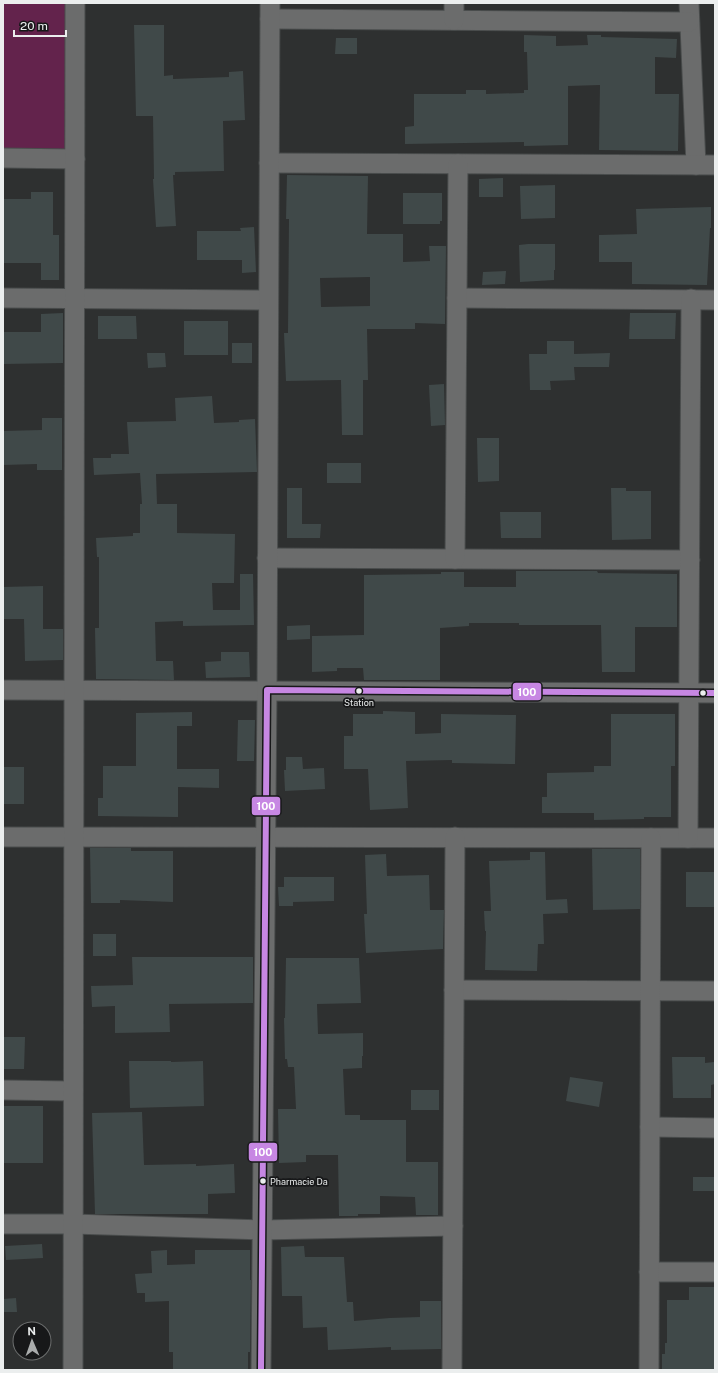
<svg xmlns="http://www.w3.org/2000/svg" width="718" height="1373" font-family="'Public Sans',sans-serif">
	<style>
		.green { fill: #63234c }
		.building { fill: #404949; fill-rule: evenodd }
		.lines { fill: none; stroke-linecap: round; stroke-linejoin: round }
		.minor-casing { stroke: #494c4c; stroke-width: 21 }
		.minor { stroke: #6b6c6c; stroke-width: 19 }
		.bus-1-casing { stroke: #171819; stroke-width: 9 }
		.bus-1 { stroke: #c787e3; stroke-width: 6 }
		.bus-dot { fill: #ebeeee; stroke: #171819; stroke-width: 1.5 }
		.labels { text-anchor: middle; stroke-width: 3.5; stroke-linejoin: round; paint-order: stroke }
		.bus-label { font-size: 9px; fill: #ebeeee; stroke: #171819 }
		.line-badge { stroke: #171819; stroke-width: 1.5 }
		.badge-label { font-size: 11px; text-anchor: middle; font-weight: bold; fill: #fff }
	</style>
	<rect width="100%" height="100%" fill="#2e3030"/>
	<rect class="green" x="3" y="3" width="63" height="146"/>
	<g class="building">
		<polygon points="134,25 164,25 164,76 173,75 173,79 229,77 229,72 243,71 245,120 223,121 224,171 175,172 175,175 173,175 176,226 156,227 153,179 154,179 153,116 136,116"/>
		<polygon points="524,35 556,36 556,46 588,45 587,35 601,35 601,37 677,39 676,58 655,57 655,94 679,94 678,151 599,150 600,85 568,86 568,145 524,146 524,142 405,144 405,127 414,126 414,94 466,94 466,90 486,90 486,94 524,93 524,90 528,90 527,52 524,52"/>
		<polygon points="336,38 357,38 357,54 335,54"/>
		<path d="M 287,175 L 368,176 L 367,234 L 403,234 L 403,262 L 430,261 L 429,246 L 446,246 L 445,324 L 415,323 L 415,329 L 367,329 L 368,380 L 363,380 L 363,435 L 342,435 L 341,380 L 286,381 L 284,333 L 288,333 L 289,219 L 286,219 ZM 370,277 L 370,306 L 321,307 L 320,278 Z"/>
		<polygon points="503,178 503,197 479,197 479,179"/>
		<polygon points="555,185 555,218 521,219 520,186"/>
		<polygon points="31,192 53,192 53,235 59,235 59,280 41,280 41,263 3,263 3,199 31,199"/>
		<polygon points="403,193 442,193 442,221 440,221 440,224 403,224"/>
		<polygon points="711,207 711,228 710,228 707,285 632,284 632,262 599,262 599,235 637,234 636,209"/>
		<polygon points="254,227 256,272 242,273 242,260 197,260 197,231 241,231 240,228"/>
		<polygon points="528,244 555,244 555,270 554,270 554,280 520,282 519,245"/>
		<polygon points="506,271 505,284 482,285 483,272"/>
		<polygon points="63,313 63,363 3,364 3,332 41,332 41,314"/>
		<polygon points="630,313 676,313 675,339 629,339"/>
		<polygon points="98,316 136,316 137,339 98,339"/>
		<rect x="184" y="321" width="44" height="34"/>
		<polygon points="547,341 574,341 574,354 610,353 609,367 574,367 575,380 550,381 551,390 530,390 529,354 547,354"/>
		<rect x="232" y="343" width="20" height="20"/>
		<polygon points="147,353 165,353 166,367 148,368"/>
		<polygon points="444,384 445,425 431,426 429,385"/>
		<polygon points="212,396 214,423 239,422 239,420 255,419 257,472 156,474 157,504 177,504 177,533 235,534 234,583 212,583 213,610 240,610 240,574 253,574 254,625 183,626 183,621 155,622 156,661 173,661 174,680 96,679 95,628 99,628 99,557 97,557 96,538 133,536 133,533 140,533 140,504 142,504 140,473 94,475 93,458 111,458 111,454 129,454 127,422 176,421 175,398"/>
		<polygon points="42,418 62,418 62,470 37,470 37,464 3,465 3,431 42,430"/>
		<polygon points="477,438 499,438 499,481 478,482"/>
		<rect x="327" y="463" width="34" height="20"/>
		<polygon points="287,488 302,488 302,524 321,524 320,538 287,538"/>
		<polygon points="611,488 626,488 626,491 651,491 651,539 612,540"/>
		<polygon points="500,512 541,512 541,538 501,538"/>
		<polygon points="516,571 597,571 598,573 677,574 677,627 635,627 635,672 602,672 601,625 519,625 519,623 469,623 469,626 440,628 440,680 364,680 363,668 337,668 337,671 312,672 312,636 364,635 364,575 441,574 441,572 464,572 464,587 516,587"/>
		<polygon points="43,586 43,629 63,629 63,660 25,661 24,619 3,619 3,587"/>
		<polygon points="310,625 310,639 287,640 287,626"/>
		<polygon points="221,652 249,652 250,677 206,678 205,662 221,661"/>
		<polygon points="383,711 415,712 415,734 441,733 441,714 516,715 515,764 452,763 452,760 406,761 408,808 370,810 368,769 344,769 344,736 353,736 353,714 383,714"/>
		<polygon points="192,712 192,726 177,726 177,769 219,769 219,788 178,787 178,817 98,816 98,798 103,798 103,766 136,766 136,713"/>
		<polygon points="611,714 675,714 675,766 671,766 671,817 644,817 644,819 594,820 594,813 542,813 542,797 547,797 547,773 594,772 594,766 611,766"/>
		<polygon points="238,720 255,720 254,761 237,761"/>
		<polygon points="286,757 302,757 303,769 324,768 325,789 285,791 284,770 286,770"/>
		<rect x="3" y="767" width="21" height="37"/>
		<polygon points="90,848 131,848 131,851 173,851 173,902 120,900 120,903 91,903"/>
		<polygon points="592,849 640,849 640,909 593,910"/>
		<polygon points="530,852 545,852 546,900 567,899 568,913 543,914 544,944 538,944 537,971 485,970 486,931 485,931 484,911 491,911 489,861 530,860"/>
		<polygon points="386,854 387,876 429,875 430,910 444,910 443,949 366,953 364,914 367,914 365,855"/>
		<rect x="686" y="872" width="29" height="35"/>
		<polygon points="284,877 334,877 334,901 293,902 293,906 279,906 278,887 284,887"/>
		<rect x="93" y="934" width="23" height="22"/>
		<polygon points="132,957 253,957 253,1003 169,1004 170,1032 115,1033 115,1006 92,1007 91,986 133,985"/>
		<polygon points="286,958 359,958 361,1003 317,1004 318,1034 363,1033 363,1056 362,1056 362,1068 343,1069 345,1115 360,1115 360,1120 406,1120 406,1162 438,1162 438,1215 416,1215 415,1197 380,1196 380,1214 358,1214 358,1216 339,1216 338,1155 306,1155 306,1162 279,1163 278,1109 296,1109 294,1067 288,1067 287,1059 285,1059 284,1018 285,1018"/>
		<polygon points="3,1037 25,1037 24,1069 3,1069"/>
		<polygon points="672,1057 705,1057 705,1063 714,1062 715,1084 711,1085 711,1098 673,1098"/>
		<polygon points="129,1061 171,1061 171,1062 203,1061 204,1106 130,1108"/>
		<polygon points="570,1077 603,1082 599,1107 566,1101"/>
		<rect x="411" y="1090" width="28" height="20"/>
		<rect x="3" y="1106" width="40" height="57"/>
		<polygon points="142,1112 144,1165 196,1164 196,1166 234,1164 235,1193 208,1194 208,1214 95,1214 92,1113"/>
		<rect x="693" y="1177" width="22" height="14"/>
		<polygon points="42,1244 43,1258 6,1260 5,1246"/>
		<polygon points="304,1246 305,1257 344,1257 347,1302 353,1302 354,1321 390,1318 420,1317 420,1301 441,1301 441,1349 391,1350 391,1347 328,1350 327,1327 303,1328 302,1296 282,1296 281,1247"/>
		<polygon points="167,1250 167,1265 195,1264 195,1250 250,1250 250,1280 251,1280 250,1352 248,1352 248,1370 173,1370 173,1352 169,1352 169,1301 145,1302 145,1293 137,1293 135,1274 152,1273 151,1251"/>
		<polygon points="689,1287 715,1287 715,1370 662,1370 662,1354 665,1354 665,1343 667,1343 667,1300 689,1300"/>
		<polygon points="16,1298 17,1312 3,1312 3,1299"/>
	</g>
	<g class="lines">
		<defs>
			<g id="minor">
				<polyline points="689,3 696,165"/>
				<polyline points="270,19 689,22"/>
				<polyline points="454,20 454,3"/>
				<polyline points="3,158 75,159"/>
				<polyline points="269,163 715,165"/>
				<polyline points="3,298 268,300"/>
				<polyline points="457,298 715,300"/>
				<polyline points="267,558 690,560"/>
				<polyline points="455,559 458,164"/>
				<polyline points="3,690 715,693"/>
				<polyline points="3,837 715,838"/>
				<polyline points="688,838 691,299"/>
				<polyline points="454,990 715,991"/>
				<polyline points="3,1090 73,1091"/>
				<polyline points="650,1127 715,1128"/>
				<polyline points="3,1224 73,1224 262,1230 453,1226"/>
				<polyline points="649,1272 715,1272"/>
				<polyline points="73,1370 75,3"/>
				<polyline points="261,1370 267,690 270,3"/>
				<polyline points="452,1370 455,837"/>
				<polyline points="649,1370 651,838"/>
			</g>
		</defs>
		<use href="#minor" class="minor-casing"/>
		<use href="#minor" class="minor"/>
		<defs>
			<polyline id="bus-1" points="261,1370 267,690 715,693"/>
		</defs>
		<use href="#bus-1" class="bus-1-casing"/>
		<use href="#bus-1" class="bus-1"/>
	</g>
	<g class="bus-dot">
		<circle cx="359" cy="691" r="3.5"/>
		<circle cx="703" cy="693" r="3.5"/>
		<circle cx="263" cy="1181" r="3.5"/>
	</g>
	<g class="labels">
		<g class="bus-label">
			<text x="359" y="706">Station</text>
			<text x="270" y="1185" text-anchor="start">Pharmacie Da</text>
		</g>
	</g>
	<g class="line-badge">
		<rect x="512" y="682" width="30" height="19" rx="4" fill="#c787e3"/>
		<rect x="251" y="796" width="30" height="20" rx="4" fill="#c787e3"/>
		<rect x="248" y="1142" width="30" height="20" rx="4" fill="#c787e3"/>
	</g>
	<g class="badge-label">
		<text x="527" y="696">100</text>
		<text x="266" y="810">100</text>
		<text x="263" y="1156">100</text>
	</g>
	<rect width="718" height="1373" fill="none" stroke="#ebeeee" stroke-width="8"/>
	<g transform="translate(32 1341) rotate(358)"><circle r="19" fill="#171819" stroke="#6c6e6e"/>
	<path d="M0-3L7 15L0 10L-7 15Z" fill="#a9acac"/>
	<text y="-6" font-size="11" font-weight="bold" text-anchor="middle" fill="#ebeeee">N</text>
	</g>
	<path d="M14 30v6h52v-6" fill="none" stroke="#ebeeee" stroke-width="2"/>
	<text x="20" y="30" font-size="12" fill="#ebeeee" stroke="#171819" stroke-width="3" paint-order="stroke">20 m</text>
</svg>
